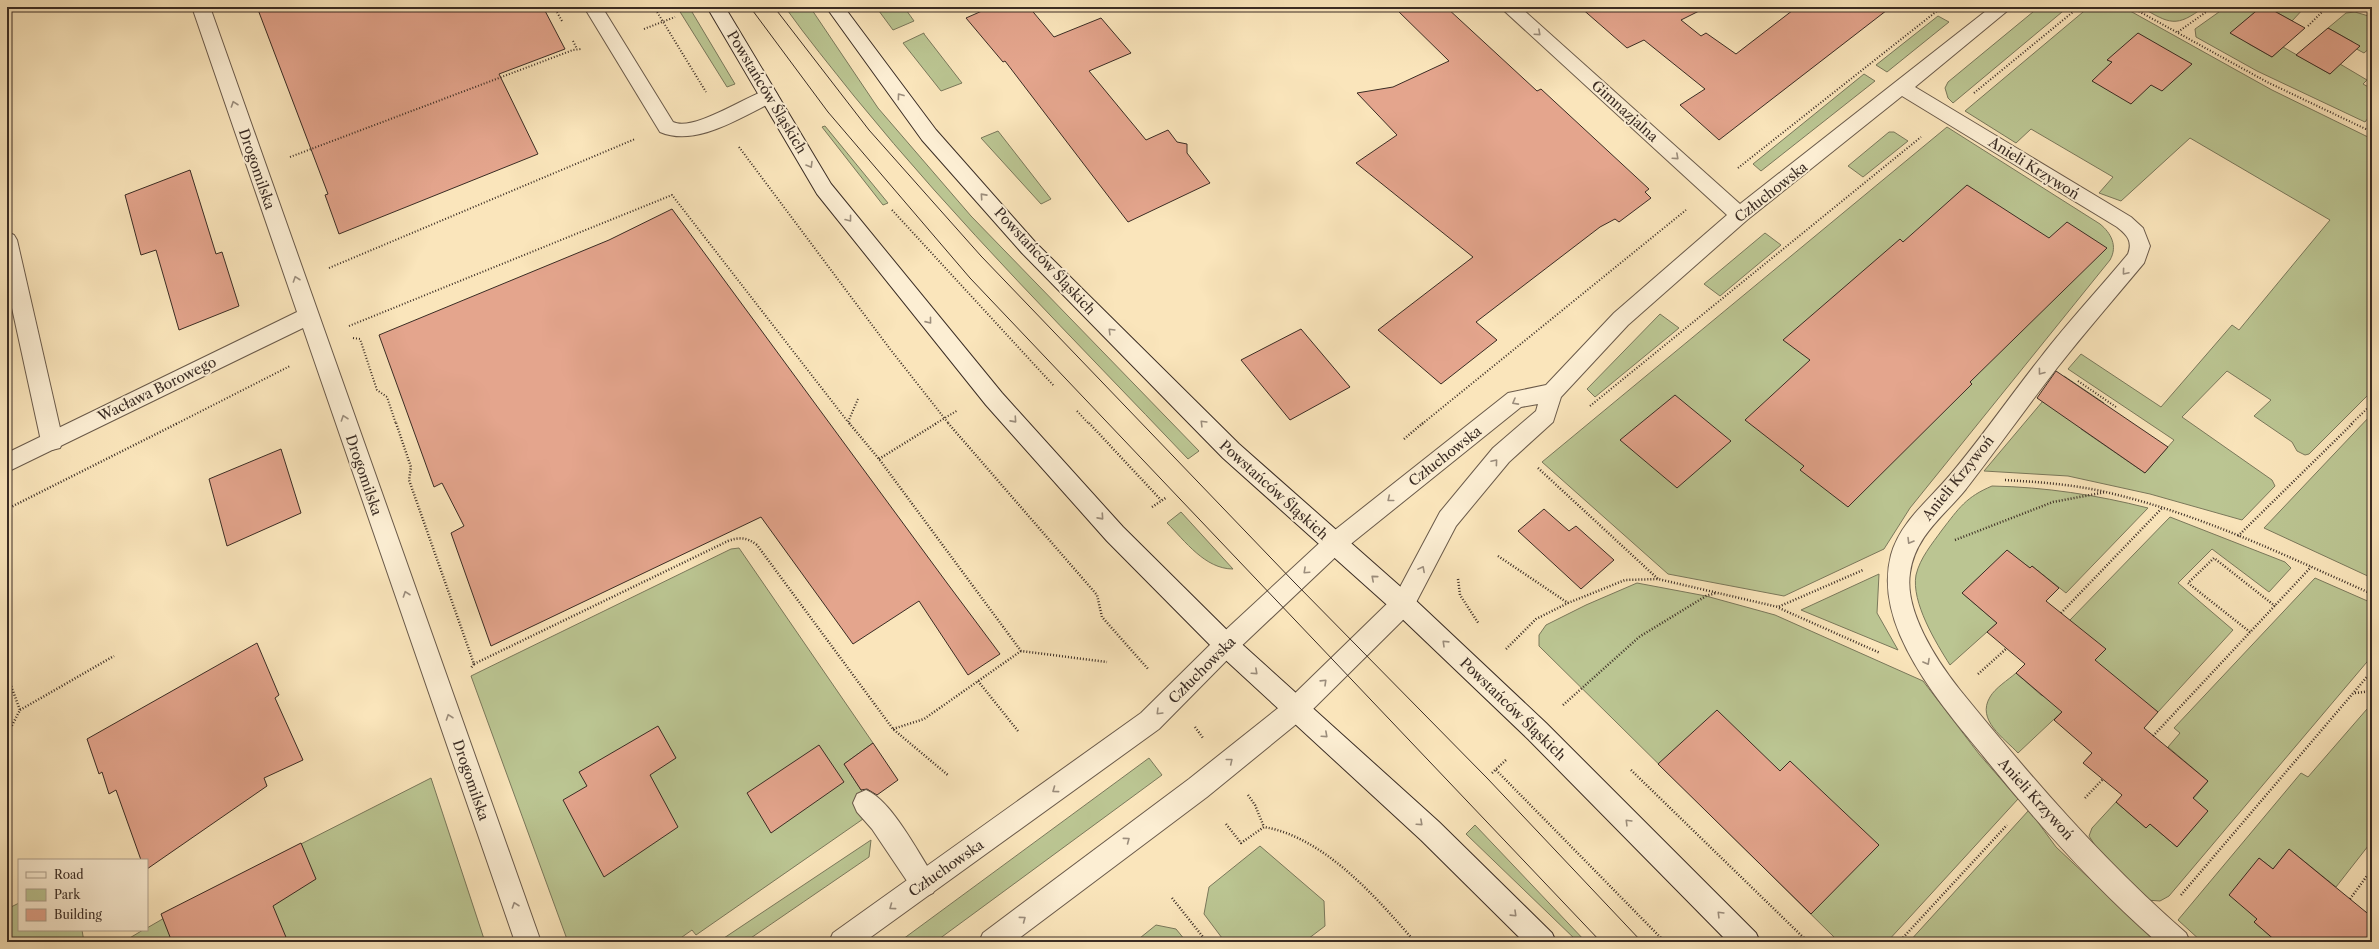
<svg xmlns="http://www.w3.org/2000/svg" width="2379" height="949" font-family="'Libre Caslon Text',serif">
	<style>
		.green { fill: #bbc592; stroke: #7a785b }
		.building { fill: #e4a58d; stroke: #3a2c24 }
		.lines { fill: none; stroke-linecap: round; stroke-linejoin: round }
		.service-casing { stroke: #6a5a4a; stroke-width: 2 }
		.minor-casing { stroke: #6a5a4a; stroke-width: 2 }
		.tertiary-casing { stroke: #6a5a4a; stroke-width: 2 }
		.secondary-casing { stroke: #3a2c24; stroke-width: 2 }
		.path-far1 { stroke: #3a2c24; stroke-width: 2; stroke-dasharray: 1 2; stroke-linecap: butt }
		.path { stroke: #3a2c24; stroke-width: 2.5; stroke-dasharray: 1 2; stroke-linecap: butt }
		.service { fill: #fceed3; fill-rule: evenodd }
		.minor { fill: #fceed3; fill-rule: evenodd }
		.tertiary { fill: #fceed3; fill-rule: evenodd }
		.secondary { fill: #fceed3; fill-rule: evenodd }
		.tram { stroke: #3a2c24; stroke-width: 1 }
		.oneway { stroke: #9b8d7c }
		.labels { text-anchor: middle; stroke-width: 4; stroke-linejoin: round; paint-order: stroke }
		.street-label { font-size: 14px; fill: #3a2c24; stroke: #fceed3 }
	</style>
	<rect width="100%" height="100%" fill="#fae5bb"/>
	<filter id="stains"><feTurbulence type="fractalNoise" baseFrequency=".005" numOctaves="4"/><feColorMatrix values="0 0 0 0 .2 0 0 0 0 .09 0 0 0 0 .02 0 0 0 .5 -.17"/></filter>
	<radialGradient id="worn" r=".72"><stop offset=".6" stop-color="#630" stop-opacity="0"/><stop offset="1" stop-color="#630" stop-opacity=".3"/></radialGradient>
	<g class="green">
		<polygon points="677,7 689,7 735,84 727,87"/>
		<path d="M 785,7 L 810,7 L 878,108 L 971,216 L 1199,451 L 1188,459 C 1075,340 958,224 854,96 C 831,67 807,38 785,7 Z"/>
		<polygon points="876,7 904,7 914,21 893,30"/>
		<polygon points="2039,7 2068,7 1953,103 1948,98 1945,88 1948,82"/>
		<polygon points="2089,7 2123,7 2272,90 2372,139 2372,391 2309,454 2305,455 2297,451 2292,442 2254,416 2271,400 2227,371 2182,417 2272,480 2275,486 2242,520 2150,494 2068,476 1984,471 2064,376 2104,403 2081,429 2145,473 2174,440 2068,369 2081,354 2161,407 2232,325 2239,330 2330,220 2190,138 2121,201 2099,193 2113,177 2031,129 2016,143 1965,111"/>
		<path d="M 2141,7 L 2204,7 C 2176,28 2170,24 2141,7 Z"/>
		<polygon points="2226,7 2261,7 2233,31 2249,44 2272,57 2283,47 2330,74 2340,64 2367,80 2363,84 2372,89 2372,113 2365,122 2257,71 2196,37 2195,29"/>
		<polygon points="2267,7 2305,7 2292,21"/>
		<polygon points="2355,12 2372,17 2372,46 2364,53 2349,45 2353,42 2328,28 2346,13"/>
		<polygon points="1938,16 1949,22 1887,72 1876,65"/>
		<polygon points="924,33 924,34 962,83 941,91 903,43"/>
		<polygon points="1864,74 1875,81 1761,171 1753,164"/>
		<polygon points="825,126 888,203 883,205 822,127"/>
		<path d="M 1947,127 L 2100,224 C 2111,233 2118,246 2110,260 L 1910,508 L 1884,549 L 1784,596 L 1668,574 L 1542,462 Z"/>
		<polygon points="998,131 1051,199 1041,204 981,138"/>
		<polygon points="1889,132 1894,132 1908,141 1863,177 1848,166"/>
		<polygon points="1765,233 1781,245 1720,296 1704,284"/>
		<polygon points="1660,314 1679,328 1595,397 1587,389"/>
		<polygon points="2371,415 2372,416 2372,578 2264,528"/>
		<path d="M 1992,486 C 2045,487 2097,495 2148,508 L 2066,593 L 2032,566 L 2030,568 L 2007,551 L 1962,593 L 1997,623 L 1950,665 C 1936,643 1911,602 1916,575 C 1920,558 1932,544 1942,530 C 1959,508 1966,497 1992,486 Z"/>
		<path d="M 1181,512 L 1233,569 C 1205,569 1185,541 1167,523 Z"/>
		<polygon points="2170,517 2285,562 2291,568 2269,592 2212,549 2178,583 2233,630 2158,712 2092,663 2070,620"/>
		<polygon points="739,548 873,743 844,764 869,802 858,809 863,819 696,935 692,930 675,942 568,942 471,676 731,549"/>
		<polygon points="1879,574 1877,613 1898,650 1801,610"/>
		<polygon points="2315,578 2372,603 2372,656 2169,896 2160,901 2146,900 2096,847 2089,836 2092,828 2116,802 2146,828 2150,824 2177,847 2207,811 2193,799 2208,781 2168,747 2180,733 2174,728"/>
		<polygon points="1637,583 1706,596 1775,615 1923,681 1979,754 2018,799 1887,942 1834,942 1836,939 1539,646 1539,635 1546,625 1586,605"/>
		<path d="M 2016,673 L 2041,695 L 2067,707 L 2018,753 C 2004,738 1976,720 1990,697 C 1995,688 2008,680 2016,673 Z"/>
		<polygon points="2372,708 2372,841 2336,887 2289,849 2273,869 2259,858 2257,919 2254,922 2277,942 2202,942 2178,920 2301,773 2308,777 2367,709"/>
		<polygon points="1149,758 1162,775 935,942 899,942"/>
		<polygon points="431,778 485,942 123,942 143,930 147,930 147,928 230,880"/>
		<polygon points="2029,810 2056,847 2157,942 1909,942"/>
		<polygon points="1475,825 1586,942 1578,942 1466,834"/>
		<polygon points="871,840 869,857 745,942 718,942"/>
		<polygon points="1260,846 1324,901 1325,926 1304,942 1225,942 1204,914 1209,887"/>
		<polygon points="19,903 19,930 82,930 84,942 7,942 7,909"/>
		<polygon points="1156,925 1176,929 1185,940 1182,942 1135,942"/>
	</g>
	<g class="building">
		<polygon points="257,7 543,7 565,49 499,74 538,154 339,234 325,195 328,194"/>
		<polygon points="991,7 1029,7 1054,37 1101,18 1131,53 1089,71 1146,140 1168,130 1177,142 1187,144 1187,153 1210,183 1128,222 1005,61 1003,62 966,18"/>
		<polygon points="1394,7 1446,7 1537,91 1541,89 1649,189 1645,192 1651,198 1619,222 1615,219 1600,227 1476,322 1497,340 1441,384 1378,330 1473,257 1356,163 1397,135 1357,93 1393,87 1449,61"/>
		<polygon points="1580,7 1707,7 1681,20 1701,36 1706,33 1736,54 1797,7 1891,7 1719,140 1680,105 1705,89 1644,40 1627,48"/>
		<polygon points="2261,7 2267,7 2305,28 2272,57 2230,33"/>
		<polygon points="2328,28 2360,46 2330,74 2296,55"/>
		<polygon points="2138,33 2192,64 2162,91 2151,85 2131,104 2092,81 2112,62 2107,60"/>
		<polygon points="190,170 216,254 222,252 239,306 179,330 156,250 141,255 125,195"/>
		<polygon points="1967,185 2049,238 2067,222 2107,248 1970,382 1972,384 1848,507 1800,470 1804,466 1745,420 1810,360 1783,340 1900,239 1903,242"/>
		<polygon points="672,209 947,583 1000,654 968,675 919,601 853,644 761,517 491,646 451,533 464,526 442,483 434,487 379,335 609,240"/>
		<polygon points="1301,329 1350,387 1290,420 1241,360"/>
		<polygon points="2056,371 2168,447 2145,473 2037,398"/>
		<polygon points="1675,395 1731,441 1677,488 1620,440"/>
		<polygon points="281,449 301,513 227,546 209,479"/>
		<polygon points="1544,509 1569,531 1576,526 1614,560 1581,589 1518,531"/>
		<polygon points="2007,550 2030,568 2032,566 2059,588 2046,601 2106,649 2095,660 2158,712 2144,728 2208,781 2193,798 2208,811 2177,847 2150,824 2146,828 2116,802 2122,795 2083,763 2092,753 2054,720 2062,712 2016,673 2025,664 1987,632 1997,623 1962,593"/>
		<polygon points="257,643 279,695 275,698 303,760 264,778 267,786 147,869 147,860 141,860 116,790 109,794 102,772 99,774 87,739"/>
		<polygon points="1717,710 1780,771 1790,761 1879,845 1811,914 1658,764"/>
		<polygon points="658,726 676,758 650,775 678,827 604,877 563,800 587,786 579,772"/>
		<polygon points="873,743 898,780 877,795 867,789 861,790 844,764"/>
		<polygon points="819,745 844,782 771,833 747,793"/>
		<polygon points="301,843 316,879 273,906 288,942 172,942 161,914"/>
		<polygon points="2289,849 2372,917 2372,942 2277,942 2254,922 2257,919 2229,895 2259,858 2273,869"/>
	</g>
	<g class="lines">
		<defs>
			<g id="service">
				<path d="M 584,7 L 602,7 L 673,122 C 694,132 746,96 769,89 L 775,91 L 778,96 L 775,101 C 742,116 697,148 660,132 Z"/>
				<polygon points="7,232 14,235 17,240 63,441 60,448 52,450 44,448 41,441 7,285"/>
				<path d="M 866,790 C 892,801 917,851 933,875 L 937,884 L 933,893 L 924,897 L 915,893 L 872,829 L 857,812 L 853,803 L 857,794 Z"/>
			</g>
			<g id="minor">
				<polygon points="192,7 210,7 541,942 515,942 303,328 7,472 7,453 297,312"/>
				<path d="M 1500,7 L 1520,7 L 1740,204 L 1991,7 L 2012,7 L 1915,87 L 2131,217 L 2143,228 L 2150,246 L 2144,263 C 2115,298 2085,332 2057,368 C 2026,408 1997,449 1966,489 C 1944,516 1915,536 1910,573 C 1904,611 1937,661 1960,690 C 2030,776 2102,860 2186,933 L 2190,942 L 2157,942 C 2093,886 2037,823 1984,757 C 1953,719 1920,681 1900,635 C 1889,609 1884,582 1891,555 C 1900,522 1929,500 1950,475 C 1982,437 2010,396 2041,357 C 2068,322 2099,289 2128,254 C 2133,241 2127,235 2117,227 L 1902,96 L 1747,220 L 1628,325 L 1561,397 L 1553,422 L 1509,462 L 1456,526 L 1411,612 L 1403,615 L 1395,612 L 1391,604 L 1440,512 L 1493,448 L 1536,411 L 1538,404 L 1521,407 L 1342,551 L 1334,554 L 1326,551 L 1323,544 L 1326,537 L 1508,393 L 1546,385 L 1614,313 L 1727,215 Z"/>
			</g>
			<g id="tertiary">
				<polygon points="1334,534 1342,537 1345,544 1342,551 1234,653 1159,729 864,942 829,942 833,933 1141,713 1218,637 1326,537"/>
				<polygon points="1403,593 1411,596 1415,604 1411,612 1305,717 1207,797 1014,942 979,942 983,933 1189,779 1287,701 1395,596"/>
			</g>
			<g id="secondary">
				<polygon points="707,7 725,7 831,184 1002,393 1123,527 1234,637 1439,822 1552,933 1556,942 1524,942 1421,840 1218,653 1107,541 986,405 817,194"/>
				<polygon points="826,7 844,7 936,130 1036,243 1239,444 1411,596 1546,723 1756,933 1760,942 1728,942 1528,739 1395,612 1223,458 1022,253 922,140"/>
			</g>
		</defs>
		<use href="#service" class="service-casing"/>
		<use href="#minor" class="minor-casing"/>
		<use href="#tertiary" class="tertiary-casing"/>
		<use href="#secondary" class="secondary-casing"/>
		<g class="path-far1">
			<polyline points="554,7 562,21"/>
			<polyline points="654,7 706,92"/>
			<polyline points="2131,7 2267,82 2372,132"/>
			<polyline points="2308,26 2327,7"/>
			<polyline points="644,29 675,17"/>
			<polyline points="2178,32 2213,7"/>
			<polyline points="573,41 577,49"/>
			<polyline points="1974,93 2079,7"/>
			<polyline points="739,147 890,349 949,424"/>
			<polyline points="290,157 573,50 581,49"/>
			<polyline points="1738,168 1942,7"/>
			<polyline points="892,210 1054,386"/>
			<polyline points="329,268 635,139"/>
			<polyline points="349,326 672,195 848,422"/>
			<polyline points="353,338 360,339 377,390 387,397 396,424"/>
			<polyline points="2078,381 2116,407"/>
			<polyline points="1590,406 1921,137"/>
			<polyline points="1077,411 1089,424"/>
			<polyline points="176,424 290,366"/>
			<polyline points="850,424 848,422 858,399"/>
			<polyline points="935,424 958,410"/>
			<polyline points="1422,424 1686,210"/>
			<polyline points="2351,424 2372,404"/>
		</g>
		<g class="path">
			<polyline points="396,423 411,467 409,480 474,664 471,668"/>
			<polyline points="849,423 879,459 1021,651 1107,662"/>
			<polyline points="948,423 1097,595 1102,617 1149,670"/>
			<polyline points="1089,423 1161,500"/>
			<polyline points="1404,439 1423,423"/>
			<polyline points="879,459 937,423"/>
			<polyline points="1538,468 1658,579"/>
			<path d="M 2005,480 C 2037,482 2069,484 2101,491 C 2196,512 2284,555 2372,594"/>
			<polyline points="1152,507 1167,497"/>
			<polyline points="7,509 178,423"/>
			<polyline points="2238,536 2353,423"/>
			<polyline points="1955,540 2053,502 2106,492"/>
			<polyline points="1498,556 1568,603"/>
			<polyline points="1458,579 1460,595 1479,624"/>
			<polyline points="1779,608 1880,653"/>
			<polyline points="2061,613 2163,507"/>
			<polyline points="2250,632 2188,583 2214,558 2275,606"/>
			<polyline points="1506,649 1536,619 1568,603 1625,580 1658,579 1778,607 1863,570"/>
			<path d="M 474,664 L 728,541 C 739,537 747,537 757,545 L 893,729 L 949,776"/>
			<polyline points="1978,674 2007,648"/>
			<polyline points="7,675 20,710 7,735"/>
			<polyline points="978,681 1018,731"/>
			<polyline points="2355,693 2372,691"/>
			<polyline points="1563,705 1639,637 1706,596 1716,593"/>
			<polyline points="20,710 114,656"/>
			<polyline points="1195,727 1203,738"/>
			<polyline points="893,729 924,719 1021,651"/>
			<polyline points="2153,736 2311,567"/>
			<polyline points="1496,770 1665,942"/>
			<polyline points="1631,770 1808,942"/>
			<polyline points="1492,773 1507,759"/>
			<polyline points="1248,795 1255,805 1264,827"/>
			<polyline points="2085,798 2103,779"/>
			<path d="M 1226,824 L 1241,843 L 1264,827 C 1324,837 1377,898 1415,942"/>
			<polyline points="2181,895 2372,671"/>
			<polyline points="1172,898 1207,942"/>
			<polyline points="2350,899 2372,869"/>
			<polyline points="1899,942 2007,825"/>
		</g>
		<use href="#service" class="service"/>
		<use href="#minor" class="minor"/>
		<use href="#tertiary" class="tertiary"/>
		<use href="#secondary" class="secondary"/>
		<g class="tram">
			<polyline points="750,7 828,112 970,278 1601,942"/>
			<polyline points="774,7 869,130 981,256 1294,582 1487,778 1642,942"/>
		</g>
	</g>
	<defs><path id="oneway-chevron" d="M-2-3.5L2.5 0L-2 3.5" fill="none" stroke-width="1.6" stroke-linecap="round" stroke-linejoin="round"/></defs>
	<g class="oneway">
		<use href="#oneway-chevron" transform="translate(1538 33) rotate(42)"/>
		<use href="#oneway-chevron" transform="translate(900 96) rotate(-126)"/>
		<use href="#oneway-chevron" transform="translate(234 104) rotate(-109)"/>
		<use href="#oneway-chevron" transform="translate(1676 157) rotate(42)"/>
		<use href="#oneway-chevron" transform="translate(810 165) rotate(59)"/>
		<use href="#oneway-chevron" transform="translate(983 196) rotate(-132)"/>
		<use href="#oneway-chevron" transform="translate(849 219) rotate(52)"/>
		<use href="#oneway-chevron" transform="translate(2125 272) rotate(130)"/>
		<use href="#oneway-chevron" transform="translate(296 279) rotate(-109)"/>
		<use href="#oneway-chevron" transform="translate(929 321) rotate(51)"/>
		<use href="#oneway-chevron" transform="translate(1111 331) rotate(-135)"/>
		<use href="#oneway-chevron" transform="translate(2041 372) rotate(127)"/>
		<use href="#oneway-chevron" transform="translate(1515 402) rotate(151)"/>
		<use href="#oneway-chevron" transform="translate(344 418) rotate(-109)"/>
		<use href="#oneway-chevron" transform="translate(1014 420) rotate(48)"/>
		<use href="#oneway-chevron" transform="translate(1203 423) rotate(-135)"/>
		<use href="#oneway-chevron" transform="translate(1495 462) rotate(-50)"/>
		<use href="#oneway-chevron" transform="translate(1390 499) rotate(141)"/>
		<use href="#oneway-chevron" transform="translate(1101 517) rotate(48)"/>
		<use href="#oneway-chevron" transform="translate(1910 541) rotate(121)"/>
		<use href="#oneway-chevron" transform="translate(1422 569) rotate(-62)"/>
		<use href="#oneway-chevron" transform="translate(1306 571) rotate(137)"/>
		<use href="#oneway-chevron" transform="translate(1374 578) rotate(-139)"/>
		<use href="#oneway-chevron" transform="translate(406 594) rotate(-109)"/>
		<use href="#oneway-chevron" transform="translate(1445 643) rotate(-136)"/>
		<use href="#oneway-chevron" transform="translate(1927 662) rotate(61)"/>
		<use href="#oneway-chevron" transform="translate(1255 672) rotate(42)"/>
		<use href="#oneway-chevron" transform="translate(1324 682) rotate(-44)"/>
		<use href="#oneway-chevron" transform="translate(1159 712) rotate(135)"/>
		<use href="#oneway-chevron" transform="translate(449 717) rotate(-109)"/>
		<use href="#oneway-chevron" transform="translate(1325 735) rotate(42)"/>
		<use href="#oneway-chevron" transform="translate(1230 761) rotate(-39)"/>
		<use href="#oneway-chevron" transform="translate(1055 790) rotate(144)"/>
		<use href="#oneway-chevron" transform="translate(1628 822) rotate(-135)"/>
		<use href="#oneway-chevron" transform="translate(1420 823) rotate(42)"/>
		<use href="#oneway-chevron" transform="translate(1127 840) rotate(-37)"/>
		<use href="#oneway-chevron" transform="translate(515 905) rotate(-109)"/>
		<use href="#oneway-chevron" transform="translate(892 907) rotate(144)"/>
		<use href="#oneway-chevron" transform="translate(1514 914) rotate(44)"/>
		<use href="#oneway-chevron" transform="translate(1720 914) rotate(-135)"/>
		<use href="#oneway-chevron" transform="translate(1023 919) rotate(-37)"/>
	</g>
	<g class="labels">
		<g class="street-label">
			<text transform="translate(767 92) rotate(59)" y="5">Powstańców Śląskich</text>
			<text transform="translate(1625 111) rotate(42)" y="5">Gimnazjalna</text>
			<text transform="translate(2034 168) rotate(32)" y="5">Anieli Krzywoń</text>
			<text transform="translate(257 169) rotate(71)" y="5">Drogomilska</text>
			<text transform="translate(1771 192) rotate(-38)" y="5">Człuchowska</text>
			<text transform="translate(1045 261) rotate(47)" y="5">Powstańców Śląskich</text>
			<text transform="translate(157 389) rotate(-26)" y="5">Wacława Borowego</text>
			<text transform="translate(1445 456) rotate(-38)" y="5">Człuchowska</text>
			<text transform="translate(364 475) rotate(71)" y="5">Drogomilska</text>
			<text transform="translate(1958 478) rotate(-51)" y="5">Anieli Krzywoń</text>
			<text transform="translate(1274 490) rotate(42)" y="5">Powstańców Śląskich</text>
			<text transform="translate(1202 670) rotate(-45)" y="5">Człuchowska</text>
			<text transform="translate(1513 709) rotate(44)" y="5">Powstańców Śląskich</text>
			<text transform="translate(471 780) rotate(71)" y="5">Drogomilska</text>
			<text transform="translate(2036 799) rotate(48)" y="5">Anieli Krzywoń</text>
			<text transform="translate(946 868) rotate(-35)" y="5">Człuchowska</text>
		</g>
	</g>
	<rect width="2379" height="949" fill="none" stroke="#fae5bb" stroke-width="24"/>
	<rect x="8" y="8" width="2363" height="933" fill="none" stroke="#3a2c24" stroke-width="2"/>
	<rect x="12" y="12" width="2355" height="925" fill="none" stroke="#3a2c24"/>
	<rect x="18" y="859" width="130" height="72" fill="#fceed3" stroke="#aea08d"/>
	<rect x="26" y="872" width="20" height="6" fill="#fceed3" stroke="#aea08d"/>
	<text x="54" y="879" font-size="12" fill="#3a2c24">Road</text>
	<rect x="26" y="889" width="20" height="12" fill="#bbc592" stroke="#aea08d"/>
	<text x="54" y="899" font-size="12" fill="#3a2c24">Park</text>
	<rect x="26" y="909" width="20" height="12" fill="#e4a58d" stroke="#aea08d"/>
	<text x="54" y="919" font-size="12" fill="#3a2c24">Building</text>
	<rect width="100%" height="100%" filter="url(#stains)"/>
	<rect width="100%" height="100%" fill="url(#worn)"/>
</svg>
